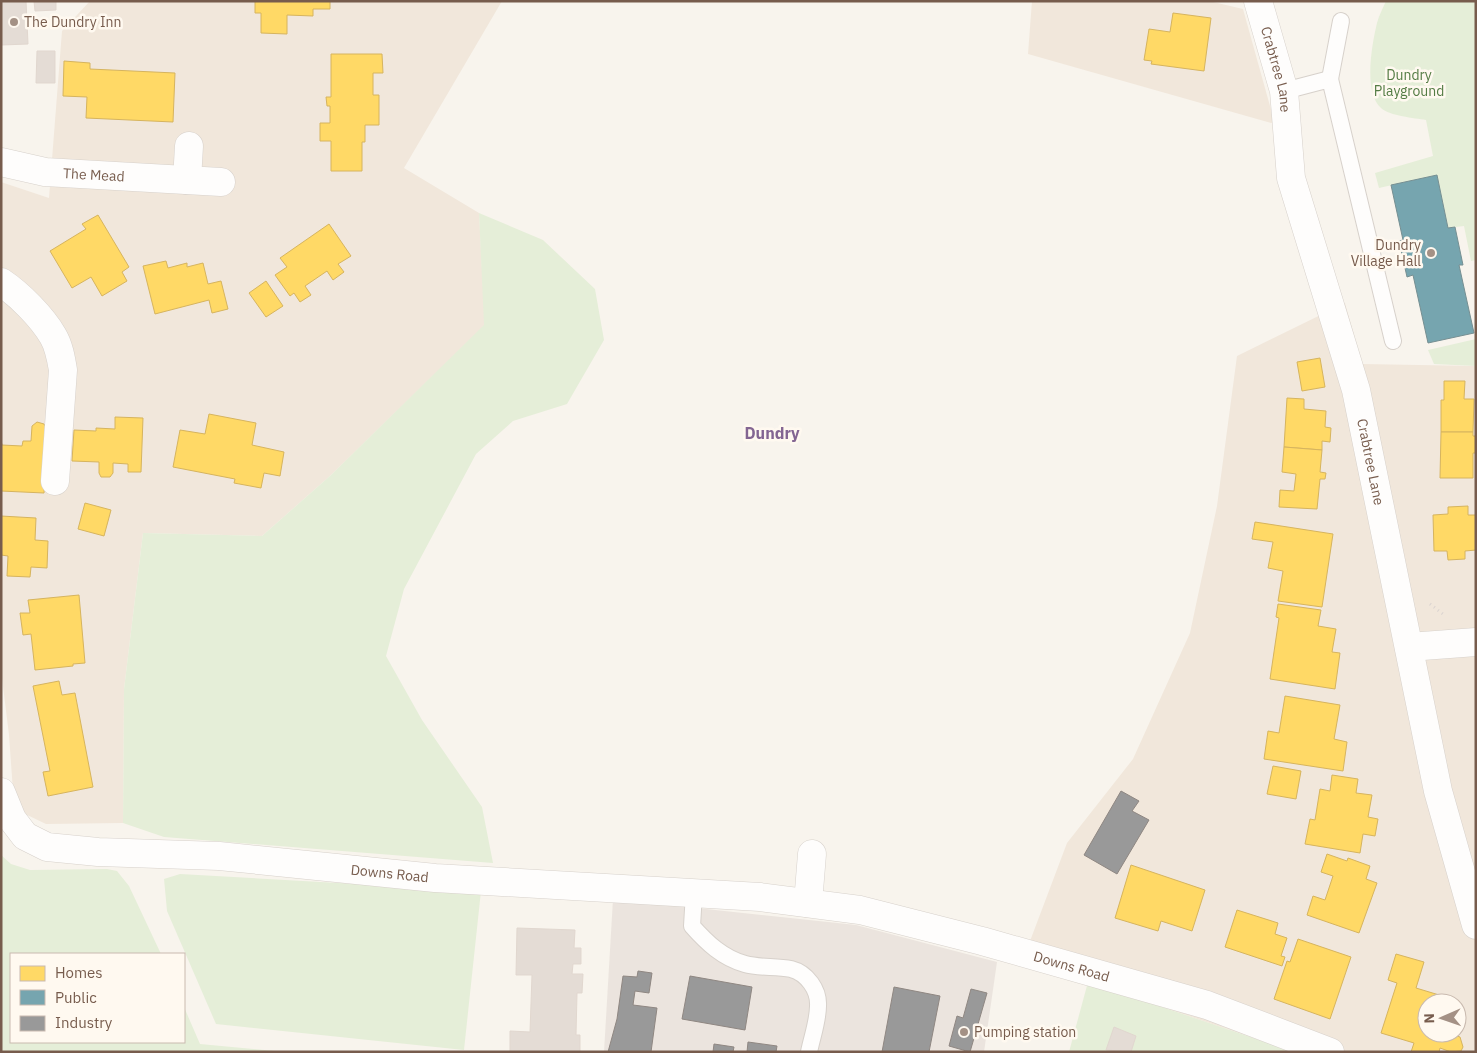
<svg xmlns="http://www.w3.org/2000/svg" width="1477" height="1053" font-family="'IBM Plex Sans',sans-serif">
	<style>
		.residential { fill: #f1e7db; fill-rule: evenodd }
		.industrial { fill: #ebe4de }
		.green { fill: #e5eed8 }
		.homes { fill: #ffd966; stroke: #d6b45e }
		.public { fill: #76a5af; stroke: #768f92 }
		.industry { fill: #999; stroke: #8f8782 }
		.building { fill: #e4dcd5; stroke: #e1d7cf }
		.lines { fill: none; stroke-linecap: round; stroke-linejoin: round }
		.service-casing { stroke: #d7d1cb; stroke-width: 18 }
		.minor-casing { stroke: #d7d1cb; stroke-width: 29 }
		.path { stroke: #dad3d0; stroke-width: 3; stroke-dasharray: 1 4; stroke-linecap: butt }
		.service { stroke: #fefdfc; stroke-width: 16 }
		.minor { stroke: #fefdfc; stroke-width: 28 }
		.poi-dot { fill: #a49185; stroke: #fff9f0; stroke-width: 2 }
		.labels { text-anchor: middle; stroke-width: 5; stroke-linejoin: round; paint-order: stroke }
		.poi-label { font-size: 14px; fill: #775c4d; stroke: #fff9f0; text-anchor: start }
		.street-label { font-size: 14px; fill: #775c4d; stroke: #fff9f0 }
		.park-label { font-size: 14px; fill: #547c44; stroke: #fff9f0 }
		.quarter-label { font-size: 16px; font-weight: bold; fill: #836592; stroke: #fff9f0 }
	</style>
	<rect width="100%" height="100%" fill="#f8f4ed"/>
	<g class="residential">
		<polygon points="90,1 502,1 404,168 479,213 485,325 331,475 262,536 143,533 124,689 123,823 46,824 23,813 13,791 9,735 1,670 1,182 49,198 62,31"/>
		<polygon points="1032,1 1209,1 1243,9 1275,124 1028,54"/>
		<path d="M 1345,303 L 1362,364 L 1476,366 L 1476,1052 L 1295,1052 L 1088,982 L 1021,965 L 1067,843 L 1133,759 L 1190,633 L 1217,506 L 1237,356 ZM 1427,1003 L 1457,1003 L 1457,1033 L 1427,1033 Z"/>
	</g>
	<polygon class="industrial" points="613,899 856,925 997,962 984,1052 604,1052"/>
	<g class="green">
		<path d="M 1386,1 L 1476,1 L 1476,260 L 1471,261 L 1464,226 L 1448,228 L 1437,175 L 1379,188 L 1375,173 L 1433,156 L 1426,120 C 1414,118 1390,116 1381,108 C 1363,92 1372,44 1377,23 C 1379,15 1383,8 1386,1 Z"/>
		<polygon points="479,213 543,240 595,289 604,340 567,404 513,421 476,454 404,589 386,656 422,720 482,807 493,863 164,837 123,823 124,689 143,533 262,536 331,475 484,325"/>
		<polygon points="1476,339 1476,366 1434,364 1428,350"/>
		<polygon points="1,855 11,864 30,870 107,869 117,871 129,886 161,954 11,954 11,1042 184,1042 184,1007 200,1044 285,1052 1,1052"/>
		<polygon points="180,874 481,891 464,1050 216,1024 167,911 164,879"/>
		<polygon points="1088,982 1295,1052 1069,1052"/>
	</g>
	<g class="homes">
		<polygon points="255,1 330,1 330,9 313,9 313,16 287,15 287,34 261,33 261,13 255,13"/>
		<polygon points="1173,13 1211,18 1204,71 1151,64 1152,61 1144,60 1149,29 1170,32"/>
		<polygon points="331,54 382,54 383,73 373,73 373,95 379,95 379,125 365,125 365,142 362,142 362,171 331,171 331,141 320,141 320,123 330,123 330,106 327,106 326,97 331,97"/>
		<polygon points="64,61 90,63 90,69 175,73 173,122 86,118 87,97 63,96"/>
		<polygon points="98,215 129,267 122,272 127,281 102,296 91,277 72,288 50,251 86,229 82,224"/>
		<polygon points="329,224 351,256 338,264 344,272 333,280 327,271 305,286 311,295 300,302 294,293 290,296 275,275 287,267 280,258"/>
		<polygon points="166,261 168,268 187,263 187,267 203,263 208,284 221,281 228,309 212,313 209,300 155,314 143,266"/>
		<polygon points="266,281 283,306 266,317 249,293"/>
		<polygon points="1320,358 1325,387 1302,391 1297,362"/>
		<polygon points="1444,381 1465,381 1464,399 1474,399 1473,432 1441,432 1441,400 1444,400"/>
		<polygon points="1287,398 1304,399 1304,409 1326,411 1325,427 1331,428 1330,442 1322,441 1322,450 1284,447"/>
		<polygon points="209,414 256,423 252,445 284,452 280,476 264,473 261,488 234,483 235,479 173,467 180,430 205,434"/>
		<polygon points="115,417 143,418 141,472 128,472 128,464 113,463 113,473 110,477 101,477 99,473 99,462 72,461 74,430 96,431 96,428 115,429"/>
		<polygon points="37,422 44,424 47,429 44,493 1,491 1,440 2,445 22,446 23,441 31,441 32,426"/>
		<polygon points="1441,432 1473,432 1473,436 1476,436 1476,453 1473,453 1473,478 1440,478"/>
		<polygon points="1284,447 1322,450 1320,472 1326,473 1325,479 1320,479 1317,509 1279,507 1280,490 1294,491 1296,474 1282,472"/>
		<polygon points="85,503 111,510 104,536 78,529"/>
		<polygon points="1468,506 1468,515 1476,515 1476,550 1465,551 1465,559 1448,560 1447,551 1434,551 1433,515 1448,514 1448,507"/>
		<polygon points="1,516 36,518 35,540 48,541 47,568 31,567 30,577 7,576 8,556 1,555"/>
		<polygon points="1255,522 1333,534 1322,607 1278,601 1283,571 1268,568 1273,542 1252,539"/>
		<polygon points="79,595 85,663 73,664 73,666 35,670 31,634 23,635 20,613 30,613 28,600"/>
		<polygon points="1278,604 1321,610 1318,626 1336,629 1332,652 1340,653 1335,689 1270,679 1279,618 1276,617"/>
		<polygon points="59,681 62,695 75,693 93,787 48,796 43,772 50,771 33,686"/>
		<polygon points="1285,696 1340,705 1334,739 1347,742 1343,771 1264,759 1268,731 1279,733"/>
		<polygon points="1273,766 1301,771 1296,799 1267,794"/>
		<polygon points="1332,775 1358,779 1356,793 1372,795 1368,817 1378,819 1375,836 1363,834 1360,853 1305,844 1310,819 1315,820 1320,789 1330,791"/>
		<polygon points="1327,854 1347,861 1348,858 1370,866 1366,879 1377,883 1359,933 1307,915 1313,896 1325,900 1333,876 1321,872"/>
		<polygon points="1131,865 1205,890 1192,931 1161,921 1158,931 1115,918"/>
		<polygon points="1237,910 1278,923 1275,934 1287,938 1281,956 1285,957 1282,966 1225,947"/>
		<polygon points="1298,939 1351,957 1330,1019 1274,999 1287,961 1290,962"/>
		<polygon points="1396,954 1424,962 1416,988 1459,1001 1457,1009 1457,1003 1427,1003 1427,1033 1449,1033 1460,1037 1463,1047 1461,1051 1451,1052 1440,1048 1439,1052 1411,1052 1414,1043 1381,1033 1397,983 1388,980"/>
	</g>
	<polygon class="public" points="1437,175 1448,228 1455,227 1463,265 1459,265 1474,333 1428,343 1413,275 1407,277 1399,241 1403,240 1391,185"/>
	<g class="industry">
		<polygon points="1121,791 1139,801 1132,811 1149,820 1117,874 1084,855"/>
		<polygon points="638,971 652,973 649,993 635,991 633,1005 657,1008 651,1052 608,1052 617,1019 623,976 637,977"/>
		<polygon points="690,976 752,987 745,1030 682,1019"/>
		<polygon points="894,987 940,996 929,1052 882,1052"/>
		<polygon points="971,989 987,993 970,1052 949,1046 957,1016 963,1018"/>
		<polygon points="748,1042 777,1046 776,1052 747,1052"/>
		<polygon points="714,1044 734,1047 733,1052 713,1052"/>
	</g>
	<g class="building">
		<polygon points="1,1 26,1 28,44 1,45"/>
		<polygon points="34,1 56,1 56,10 35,11"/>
		<polygon points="37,51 55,51 55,83 36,83"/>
		<polygon points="517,928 575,930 574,948 581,948 581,964 573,964 572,974 583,974 582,993 577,993 576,1035 580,1035 580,1052 510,1052 510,1031 530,1032 532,975 516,975"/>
		<polygon points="1114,1027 1136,1036 1131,1052 1106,1050"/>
	</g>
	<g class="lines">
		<defs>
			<g id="service">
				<polyline points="1330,79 1341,21"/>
				<polyline points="1284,91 1330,79 1393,341"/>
				<path d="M 694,893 L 692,926 C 707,943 723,958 745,964 C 759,968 776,966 791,969 C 807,973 819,990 818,1006 C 818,1021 812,1037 809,1052"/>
			</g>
			<g id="minor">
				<path id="s1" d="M 1258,1 L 1284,91 L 1291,178 L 1356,390 L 1438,791 L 1476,925"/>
				<path id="s2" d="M 1,162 L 45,172 L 221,182"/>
				<polyline points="187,180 189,146"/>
				<path d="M 1,282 C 19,294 42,317 53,336 C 59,346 61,358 63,370 L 55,481"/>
				<polyline points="1409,647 1476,642"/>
				<path id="s3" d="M 1,792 L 12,819 L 25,836 L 47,847 L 98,852 L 219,856 L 435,878 L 760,897 L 860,910 L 982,941 L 1207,1005 L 1330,1052"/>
				<polyline points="808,903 812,854"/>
			</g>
		</defs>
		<use href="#service" class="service-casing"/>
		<use href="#minor" class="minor-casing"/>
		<polyline class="path" points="1430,604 1443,614"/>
		<use href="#service" class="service"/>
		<use href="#minor" class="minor"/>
	</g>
	<g class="poi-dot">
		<circle cx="14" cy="22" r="5"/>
		<circle cx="1431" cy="253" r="5"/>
		<circle cx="964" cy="1032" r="5"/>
	</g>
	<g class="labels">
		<g class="poi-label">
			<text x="24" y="27">The Dundry Inn</text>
			<text x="1421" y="250" text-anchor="end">Dundry<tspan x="1421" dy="16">Village Hall</tspan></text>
			<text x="974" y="1037">Pumping station</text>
		</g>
		<g class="street-label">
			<text dy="5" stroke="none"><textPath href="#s1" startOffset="71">Crabtree Lane</textPath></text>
			<text dy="5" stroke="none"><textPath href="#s2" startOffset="94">The Mead</textPath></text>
			<text dy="5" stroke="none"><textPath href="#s1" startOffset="476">Crabtree Lane</textPath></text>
			<text dy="5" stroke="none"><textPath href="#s3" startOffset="419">Downs Road</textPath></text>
			<text dy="5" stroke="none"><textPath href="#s3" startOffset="1110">Downs Road</textPath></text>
		</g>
		<g class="park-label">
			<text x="1409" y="80">Dundry<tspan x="1409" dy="16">Playground</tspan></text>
		</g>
		<g class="quarter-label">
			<text x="772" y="439">Dundry</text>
		</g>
	</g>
	<rect width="1477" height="1053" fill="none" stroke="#775c4d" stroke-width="5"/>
	<rect x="10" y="953" width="175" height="90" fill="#fff9f0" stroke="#c9baaf"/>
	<rect x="20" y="966" width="25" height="15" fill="#ffd966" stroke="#c9baaf"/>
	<text x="55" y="978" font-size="15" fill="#775c4d">Homes</text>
	<rect x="20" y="990" width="25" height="15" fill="#76a5af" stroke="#c9baaf"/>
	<text x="55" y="1003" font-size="15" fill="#775c4d">Public</text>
	<rect x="20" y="1016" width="25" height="15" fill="#999999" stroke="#c9baaf"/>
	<text x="55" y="1028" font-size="15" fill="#775c4d">Industry</text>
	<g transform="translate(1442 1018) rotate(268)"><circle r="24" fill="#fff9f0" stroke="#c9baaf"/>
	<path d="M0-4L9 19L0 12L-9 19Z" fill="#a49185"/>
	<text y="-8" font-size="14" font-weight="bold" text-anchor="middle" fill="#775c4d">N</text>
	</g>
</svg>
